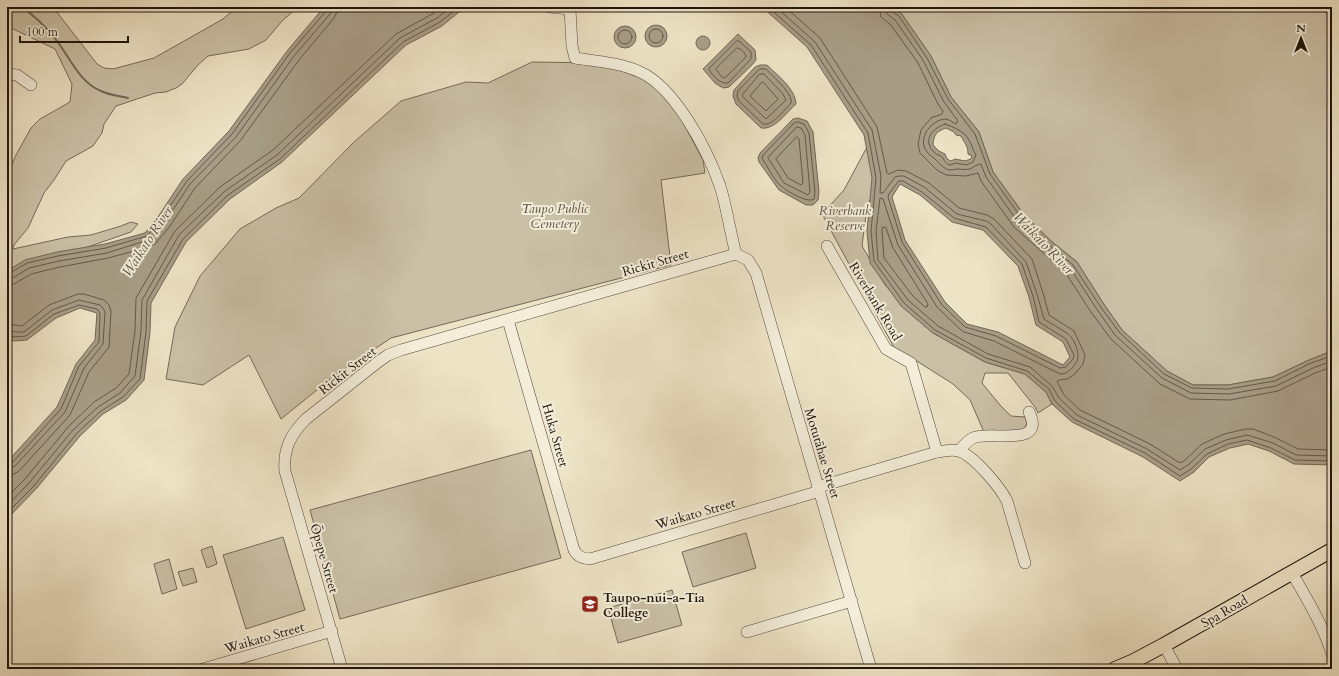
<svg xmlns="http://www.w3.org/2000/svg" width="1339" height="676" font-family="Cardo,serif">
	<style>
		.green { fill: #cac0a6; stroke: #746a5a }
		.water { fill: #a79d86; stroke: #706756; fill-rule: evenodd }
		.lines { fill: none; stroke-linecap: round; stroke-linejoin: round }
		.shore { stroke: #62594a; stroke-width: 1 }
		.stream { stroke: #706756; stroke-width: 2 }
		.minor-casing { stroke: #52483b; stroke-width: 12 }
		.major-casing { stroke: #1e150d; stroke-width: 16 }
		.minor { stroke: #f3edd9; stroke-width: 11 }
		.major { stroke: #ede3c5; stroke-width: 14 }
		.labels { text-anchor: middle; stroke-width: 4; stroke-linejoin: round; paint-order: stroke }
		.park-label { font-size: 13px; font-style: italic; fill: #5a5143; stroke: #f3edd9 }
		.street-label { font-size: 13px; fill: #1e150d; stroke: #f3edd9 }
		.poi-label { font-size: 13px; font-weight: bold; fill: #1e150d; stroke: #f3edd9; text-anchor: start }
		.water-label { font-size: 14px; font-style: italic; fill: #5c5243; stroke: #f3edd9 }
	</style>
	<rect width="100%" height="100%" fill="#ede3c5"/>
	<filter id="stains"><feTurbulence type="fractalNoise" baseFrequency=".005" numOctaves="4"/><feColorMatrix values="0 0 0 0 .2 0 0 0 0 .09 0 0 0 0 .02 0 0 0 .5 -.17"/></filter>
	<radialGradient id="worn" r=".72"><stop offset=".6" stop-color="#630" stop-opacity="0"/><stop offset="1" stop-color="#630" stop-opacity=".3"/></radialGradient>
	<g class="green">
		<polygon points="7,7 53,7 97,64 104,68 113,69 154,58 223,19 237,7 298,7 282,21 266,40 249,49 208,56 198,65 182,84 176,88 166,92 155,93 116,106 104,124 102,133 93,146 66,161 54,180 44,193 28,228 14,245 13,249 68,237 91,235 121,226 131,222 138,224 131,232 21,270 7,277 7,176 16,155 31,128 40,119 70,102 72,84 55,49 7,26"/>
		<polygon points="891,7 1321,7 1332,20 1332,351 1309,360 1273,377 1228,385 1193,385 1167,371 1122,330 1103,303 1077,262 1051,241 1025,216 993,172 979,132 951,97 931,56 901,13"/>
		<polygon points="532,62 600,63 644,79 671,100 703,160 705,173 661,180 671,265 391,338 333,377 281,419 249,355 203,385 166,379 175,327 200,276 240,229 276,208 299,198 354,142 401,101 466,82 488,83"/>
		<polygon points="867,147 875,188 867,207 862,246 885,285 912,315 933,333 985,362 1025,374 1046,392 1052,404 1038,413 1035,407 1008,373 985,373 982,383 1000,405 1011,416 1025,417 1027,423 1024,431 984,432 970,400 953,384 904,353 897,353 822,214 844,190"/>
		<polygon points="531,450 561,558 340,619 310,510"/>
		<polygon points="746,533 756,568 693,587 682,552"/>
		<polygon points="283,537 305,610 246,629 223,555"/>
		<polygon points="212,546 217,564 207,568 201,550"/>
		<polygon points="169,559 177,589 162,594 154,564"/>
		<polygon points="193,568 197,582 183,586 178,572"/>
		<polygon points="672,590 682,625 618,643 608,608"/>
	</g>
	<g class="water">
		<polygon points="324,7 465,7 442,26 406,45 282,162 230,199 186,242 151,303 150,332 144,380 126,400 103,414 80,436 36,489 7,519 7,462 57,407 76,364 95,340 97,313 80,308 56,318 27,340 14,341 7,338 7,271 25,260 57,252 105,244 145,233 158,217 183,179 229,131 287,51"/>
		<path d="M 762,7 L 891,7 L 901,13 L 931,56 L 951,97 L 979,132 L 993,172 L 1025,216 L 1051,241 L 1077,262 L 1103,303 L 1122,330 L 1167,371 L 1193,385 L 1228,385 L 1273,377 L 1309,360 L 1332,351 L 1332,465 L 1294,464 L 1269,451 L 1248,444 L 1230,448 L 1209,457 L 1194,472 L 1180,481 L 1143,457 L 1072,422 L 1052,404 L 1046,392 L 1025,374 L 985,362 L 933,333 L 901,306 L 870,263 L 867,231 L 872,178 L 864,135 L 807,47 ZM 946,128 L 954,132 L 956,135 L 961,136 C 964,143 968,145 968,154 L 972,156 L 971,159 L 965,161 L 955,159 L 951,161 L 947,159 L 945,154 L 939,151 L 933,145 C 934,134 936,132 946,128 ZM 900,184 L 920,195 L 952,222 L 983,230 L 1018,266 L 1029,297 L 1036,325 L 1063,342 L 1070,357 L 1063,365 L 998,332 L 967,324 L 945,302 L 905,240 L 892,197 Z"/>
		<circle cx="656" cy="36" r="11"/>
		<circle cx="625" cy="37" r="11"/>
		<polygon points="738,34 755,50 756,60 751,66 729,87 723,88 715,83 703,69"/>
		<circle cx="703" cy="43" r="7"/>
		<path d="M 760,65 L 767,65 C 778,76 795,88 796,104 C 786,113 775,130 761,128 L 736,104 L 733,96 L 734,90 L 755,67 Z"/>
		<polygon points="798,118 807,121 813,132 819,192 818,200 813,205 806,205 779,190 759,162 758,158 760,153 793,119"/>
	</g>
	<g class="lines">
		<g class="shore">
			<polyline points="768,7 811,45 868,133 876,178 871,231 874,261 904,303 935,330 986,358 1027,371 1049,389 1055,401 1074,419 1145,453 1180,476 1191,469 1207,454 1228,444 1247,440 1271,448 1295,460 1332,461"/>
			<path d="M 776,7 L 815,42 L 872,130 L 881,176 L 880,193 L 883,193 L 895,177 L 899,176 L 904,176 L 924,187 L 957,214 L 986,221 L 990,223 L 1026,262 L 1037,294 L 1044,319 C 1051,324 1060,328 1068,334 C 1075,339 1082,357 1075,364 C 1071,370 1067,374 1060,374 L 994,341 L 964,332 L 961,330 L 937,307 L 898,245 L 883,199 L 880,198 L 876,231 L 878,260 L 908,300 L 938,326 L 988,354 L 1030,367 L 1052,386 L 1059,398 L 1077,415 L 1147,449 L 1180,470 L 1188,465 L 1205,449 L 1226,440 L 1247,435 L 1273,443 L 1296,455 L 1332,456"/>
			<polyline points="785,7 820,38 877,127 887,173 889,174 898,170 906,171 929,183 959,208 987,215 994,219 1032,259 1043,293 1049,315 1074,331 1085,355 1083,364 1074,375 1067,379 1059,380 1057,381 1064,395 1080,410 1150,444 1180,463 1184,461 1202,444 1224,434 1246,429 1253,429 1274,437 1298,449 1332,450"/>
			<polyline points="879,7 881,17 891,25 918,63 938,104 943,111 942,114 931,118 921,130 918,144 920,153 937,170 946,175 966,176 978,173 981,181 1014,227 1065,272 1091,312 1111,339 1160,384 1190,399 1230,400 1278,391 1315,373 1332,367"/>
			<path d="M 885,7 L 886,13 L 895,20 L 923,60 L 944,102 L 958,121 L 956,124 C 952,122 949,119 945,119 C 932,120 919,136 925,149 C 928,155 935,158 938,162 C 942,166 946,170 951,170 C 953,170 955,169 957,169 C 962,169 965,170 970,169 C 974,167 977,164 981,164 L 986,177 L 1018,222 L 1045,247 L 1070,268 L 1096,308 L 1115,335 L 1162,378 L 1191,393 L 1229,394 L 1276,386 L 1313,368 L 1332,361"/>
			<polyline points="890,7 891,11 899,16 927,58 948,99 975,134 990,174 1022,219 1048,244 1073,265 1100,306 1119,332 1164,374 1192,388 1228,389 1275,381 1311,363 1332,356"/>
			<circle cx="656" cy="36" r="7"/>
			<circle cx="625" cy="37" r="7"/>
			<path d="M 737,41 L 739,41 L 751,52 L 751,59 L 728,83 C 720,84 712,76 709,69 Z"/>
			<path d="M 737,48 C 741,48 746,54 746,57 L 726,77 L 724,78 L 721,76 L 716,69 Z"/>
			<path d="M 760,69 L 766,69 C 773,77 793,93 791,103 C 784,110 773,126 763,124 L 739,101 L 737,96 L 738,91 Z"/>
			<polygon points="760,74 764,74 783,94 786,100 766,119 742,96 743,94"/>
			<polygon points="763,82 778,99 766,111 750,96 761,83"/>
			<path d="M 798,122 L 804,124 L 809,133 L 815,192 L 814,199 C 807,204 783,189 778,183 C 772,176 767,166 762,158 L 763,155 L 794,123 Z"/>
			<path d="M 945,124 C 954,127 965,132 969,140 C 972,145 973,151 976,155 L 973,162 L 966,165 L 956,163 L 950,165 C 943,162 945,159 941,156 C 939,155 937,155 935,153 C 922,141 931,129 945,124 Z"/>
			<polygon points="797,127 801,128 805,135 810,192 808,195 784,183 768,158"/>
			<polygon points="797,137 799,139 803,183 801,185 788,178 776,159"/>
			<polygon points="899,181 903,181 922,192 954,218 986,227 1022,264 1033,296 1039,322 1066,339 1074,355 1073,359 1066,367 1060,368 996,336 965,327 942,305 902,242 888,197 889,194"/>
			<polygon points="883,227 886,228 893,248 928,304 927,307 925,307 912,295 884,258 882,231"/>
			<polyline points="7,274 10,273 27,263 58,256 106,248 147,236 161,219 187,181 232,134 290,53 326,11 327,7"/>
			<polyline points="7,279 13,278 29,268 59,261 107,253 151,239 165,222 190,184 236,137 294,56 330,14 332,7"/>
			<polyline points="7,285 14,284 31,274 60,267 108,258 149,247 156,243 170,226 195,188 240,141 299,60 334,18 337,12 338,7"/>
			<polyline points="7,324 22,326 49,305 78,294 84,294 104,300 109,305 111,311 109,347 89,372 70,415 19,471 14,474 7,475"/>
			<polyline points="7,330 16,332 24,332 52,310 79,300 100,305 103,308 105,312 103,344 84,368 65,412 15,466 7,469"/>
			<polyline points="7,335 15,337 26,336 54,314 79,305 97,309 100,313 99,342 79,366 61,409 12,463 7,464"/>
			<polyline points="7,497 25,479 69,426 94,402 116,388 129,374 135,331 136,298 175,231 220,187 273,150 396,34 434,13 441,7"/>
			<polyline points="7,506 29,483 73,430 98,407 120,393 135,376 141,331 142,300 179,235 225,191 277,155 400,38 437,18 451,7"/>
			<polyline points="7,513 33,487 77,433 101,411 123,397 140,379 146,332 147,301 183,239 228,195 280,159 403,42 440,22 459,7"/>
		</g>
		<path class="stream" d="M 21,7 C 34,15 47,28 57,41 C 70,58 80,83 101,91 C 109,95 119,96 128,98"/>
		<defs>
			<g id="minor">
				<path d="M 549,7 L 570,9 L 572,46 L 575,58 C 595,61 621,63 640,72 C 675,87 708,151 720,186 C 727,208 730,232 736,254"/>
				<polyline points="7,74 17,75 31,85"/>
				<polyline points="827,246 886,349 911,363 937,452"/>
				<path d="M 508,320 L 574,550 C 578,557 582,558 590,559 L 820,491"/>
				<path d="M 959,451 C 963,446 967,441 973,438 C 989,430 1047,449 1029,412"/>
				<path d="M 818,487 L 937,452 C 945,451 952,449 959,451 C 974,456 1000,487 1007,501 L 1025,563"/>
				<path d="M 1292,573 C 1307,599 1323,625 1332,654"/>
				<polyline points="747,632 852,601"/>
				<polyline points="1164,645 1177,669"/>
				<polyline points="203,669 332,631"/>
				<path d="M 342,669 L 285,471 C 283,449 291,434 306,419 L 378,362 L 388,355 L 401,350 L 736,254 L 748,260 L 756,273 L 871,669"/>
			</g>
			<polyline id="major" points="1115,669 1134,661 1164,645 1332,550"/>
		</defs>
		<use href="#minor" class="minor-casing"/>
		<use href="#major" class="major-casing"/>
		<use href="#minor" class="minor"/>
		<use href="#major" class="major"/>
	</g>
	<defs>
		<symbol id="school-square" viewBox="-11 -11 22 22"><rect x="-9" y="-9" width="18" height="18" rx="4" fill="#8f2418" stroke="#f3edd9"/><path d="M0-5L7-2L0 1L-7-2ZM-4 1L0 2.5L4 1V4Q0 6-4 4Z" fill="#fff"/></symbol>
	</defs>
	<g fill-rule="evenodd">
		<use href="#school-square" x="580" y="594" width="20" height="20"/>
	</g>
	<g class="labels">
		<g class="park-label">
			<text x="555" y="213">Taupo Public<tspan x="555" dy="15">Cemetery</tspan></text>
			<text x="845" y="215">Riverbank<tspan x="845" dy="15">Reserve</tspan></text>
		</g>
		<g class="street-label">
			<text transform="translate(655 262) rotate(-16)" y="5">Rickit Street</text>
			<text transform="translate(876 301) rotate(59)" y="5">Riverbank Road</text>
			<text transform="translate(347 370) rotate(-38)" y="5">Rickit Street</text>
			<text transform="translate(556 435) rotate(74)" y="5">Huka Street</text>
			<text transform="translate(823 453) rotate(73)" y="5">Motutāhae Street</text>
			<text transform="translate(695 513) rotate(-16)" y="5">Waikato Street</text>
			<text transform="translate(325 558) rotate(74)" y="5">Ōpepe Street</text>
			<text transform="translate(1224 611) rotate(-30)" y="5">Spa Road</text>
			<text transform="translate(264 637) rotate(-16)" y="5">Waikato Street</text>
		</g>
		<g class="poi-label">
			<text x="603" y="602">Taupo-nui-a-Tia<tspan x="603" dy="15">College</tspan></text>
		</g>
		<g class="water-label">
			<text transform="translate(147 241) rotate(-57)" y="5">Waikato River</text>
			<text transform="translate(1044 243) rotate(46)" y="5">Waikato River</text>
		</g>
	</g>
	<rect width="1339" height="676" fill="none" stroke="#ede3c5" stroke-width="24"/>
	<rect x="8" y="8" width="1323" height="660" fill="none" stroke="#1e150d" stroke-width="2"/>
	<rect x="12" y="12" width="1315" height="652" fill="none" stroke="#1e150d"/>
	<g transform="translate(1301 38)" stroke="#f3edd9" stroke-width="3" paint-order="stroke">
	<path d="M0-3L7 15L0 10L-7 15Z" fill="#1e150d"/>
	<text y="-6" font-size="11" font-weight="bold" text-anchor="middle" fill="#1e150d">N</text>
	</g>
	<path d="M20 36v6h108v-6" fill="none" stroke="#1e150d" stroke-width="2"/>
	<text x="26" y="36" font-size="12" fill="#1e150d" stroke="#f3edd9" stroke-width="3" paint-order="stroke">100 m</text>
	<rect width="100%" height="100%" filter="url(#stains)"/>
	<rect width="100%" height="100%" fill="url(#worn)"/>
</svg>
